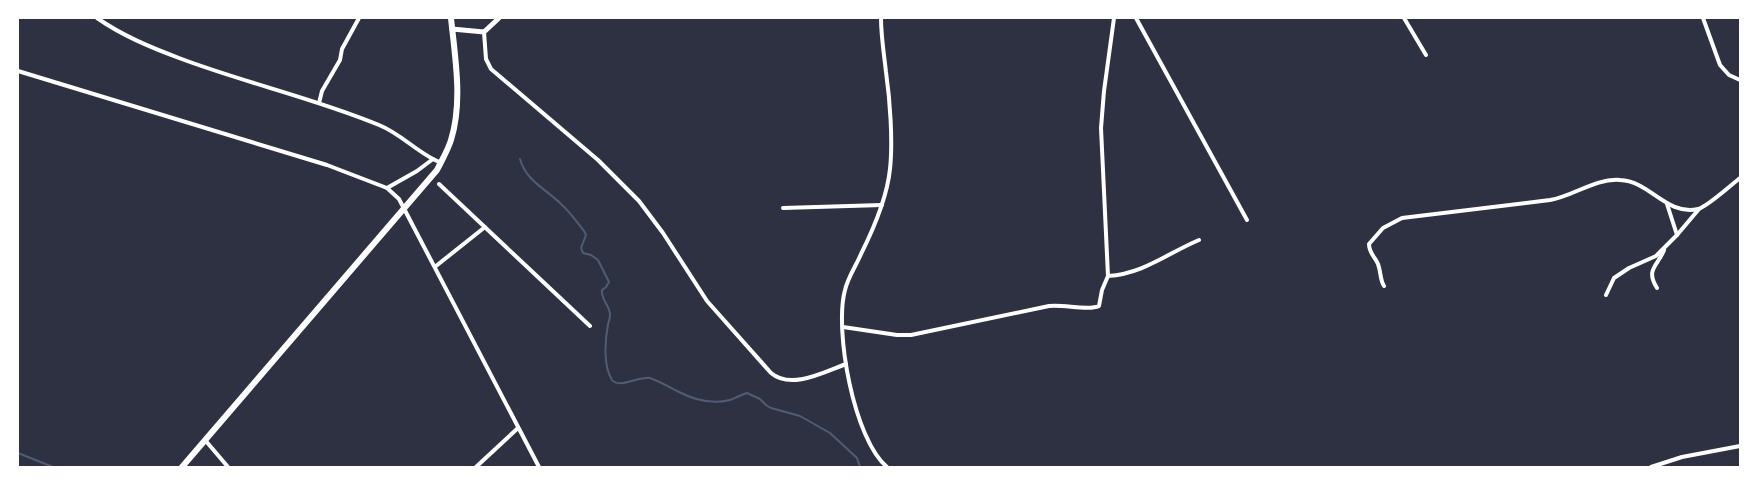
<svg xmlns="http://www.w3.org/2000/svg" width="1758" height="485" font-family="'PT Sans',sans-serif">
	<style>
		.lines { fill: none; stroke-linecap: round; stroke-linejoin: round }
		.stream { stroke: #4f5d75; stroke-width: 2 }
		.minor { stroke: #fff; stroke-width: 4 }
		.tertiary { stroke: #fff; stroke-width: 5 }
		.primary { stroke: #fff; stroke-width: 6 }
	</style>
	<rect width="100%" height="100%" fill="#2d3142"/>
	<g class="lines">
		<g class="stream">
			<path d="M 520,159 C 526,181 546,189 561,204 C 570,212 577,222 584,231 L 586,235 L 581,248 L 583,253 L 591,255 L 598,260 L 609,282 L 606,287 L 602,290 C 601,301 610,305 610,315 C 610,318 609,321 608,324 C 605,340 603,366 612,380 C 619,389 639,376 650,378 C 659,381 669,387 677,391 C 694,400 711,405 730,400 C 735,398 741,395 747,393 L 760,399 L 766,405 L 771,408 L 800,416 L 830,433 L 857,458 L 860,467"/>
			<polyline points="18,453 53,467"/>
		</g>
		<g class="minor">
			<path d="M 97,18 C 123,36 150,47 179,58 C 245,83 314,98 379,125 C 399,133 414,149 433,159"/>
			<path d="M 881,18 C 881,36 884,54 886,72 C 890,100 893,141 890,169 C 887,198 874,228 861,254 C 856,266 848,277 845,290 C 834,330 854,440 887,467"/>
			<polyline points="1136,18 1247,220"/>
			<polyline points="1404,18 1426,55"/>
			<polyline points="1703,18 1720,65 1729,75 1740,80"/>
			<path d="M 484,32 L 486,59 L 491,69 L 598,160 L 639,201 L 663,233 L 707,301 L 771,373 C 791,390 824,372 846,364"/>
			<polyline points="18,71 327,165 387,188 399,199 539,467"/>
			<polyline points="319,103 322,91 340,60 342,49 359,18"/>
			<polyline points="439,184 590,326"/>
			<polyline points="387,188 417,171 433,159 441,163"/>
			<polyline points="1667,204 1677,235"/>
			<polyline points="783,208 882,205"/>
			<polyline points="436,266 485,227"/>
			<path d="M 1108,276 C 1143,274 1168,253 1199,240"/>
			<path d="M 1384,286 C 1380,280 1381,272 1378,264 C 1375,257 1369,253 1369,244 L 1383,228 L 1402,218 L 1550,200 C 1574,196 1595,178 1620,180 C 1650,181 1666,216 1698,209 C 1707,207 1731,185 1740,178"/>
			<path d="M 1657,288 C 1645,269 1658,266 1664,250"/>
			<polyline points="1606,295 1614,278 1629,268 1656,256 1677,235 1699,209"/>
			<path d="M 843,327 L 897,335 L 911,335 L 1049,306 C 1063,304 1088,311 1099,306 L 1102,290 L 1108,276 L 1101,128 L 1104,91 L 1114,18"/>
			<polyline points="205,440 228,467"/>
			<polyline points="476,467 518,428"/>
			<polyline points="1651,467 1682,457 1740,446"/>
		</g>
		<polyline class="tertiary" points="452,29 484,32 499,18"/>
		<path class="primary" d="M 182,467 L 437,170 C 442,160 448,150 451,140 C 463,102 455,57 451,18"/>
	</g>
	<rect width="1758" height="485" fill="none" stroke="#ffffff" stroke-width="38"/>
</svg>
